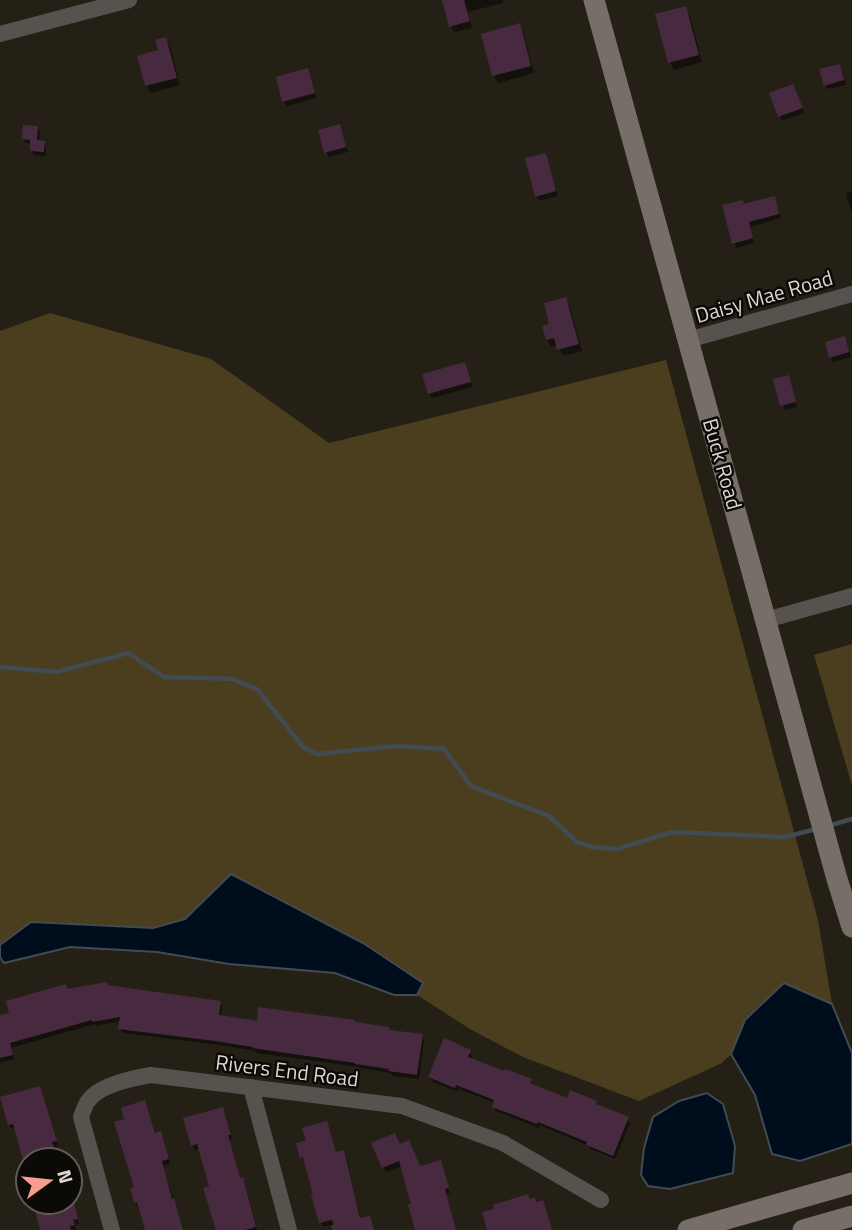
<svg xmlns="http://www.w3.org/2000/svg" width="852" height="1230" font-family="'Titillium Web',sans-serif">
	<style>
		.green { fill: #4b3e1f }
		.water { fill: #000d1c; stroke: #424a52; stroke-width: 2 }
		.shadow { fill: #0007 }
		.lines { fill: none; stroke-linecap: round; stroke-linejoin: round }
		.stream { stroke: #424a52; stroke-width: 4.5 }
		.building { fill: #482a40 }
		.street { stroke: #58524f; stroke-width: 16 }
		.secondary { stroke: #786e69; stroke-width: 21 }
		.labels { text-anchor: middle; stroke-width: 5; stroke-linejoin: round; paint-order: stroke }
		.street-label { font-size: 21px; fill: #dbd8d1; stroke: #0c0a06 }
	</style>
	<rect width="100%" height="100%" fill="#242015"/>
	<g class="green">
		<polygon points="50,313 211,359 329,443 666,360 818,920 832,1004 783,983 745,1019 731,1054 722,1063 639,1101 523,1057 470,1029 417,995 422,983 232,874 185,919 153,928 31,922 0,945 0,331"/>
		<polygon points="852,644 852,785 814,655"/>
	</g>
	<g class="water">
		<polygon points="231,874 363,943 423,983 417,995 394,995 335,973 229,964 157,952 70,947 4,963 0,957 0,945 31,922 153,928 185,919"/>
		<polygon points="784,983 832,1004 852,1053 852,1144 800,1161 772,1154 755,1095 731,1054 745,1020"/>
		<polygon points="707,1093 723,1104 735,1146 733,1173 670,1189 648,1186 641,1175 644,1148 653,1117 679,1101"/>
	</g>
	<g class="shadow">
		<polygon points="444,0 503,0 503,3 468,12 472,28 454,32 451,26"/>
		<polygon points="685,8 690,16 702,62 674,70 670,62"/>
		<polygon points="519,25 523,33 534,73 498,83 494,76 483,35"/>
		<polygon points="165,39 170,46 180,85 151,93 147,86 139,57 160,52"/>
		<polygon points="839,66 846,85 828,89 825,85"/>
		<polygon points="310,75 316,98 287,106 284,101"/>
		<polygon points="795,91 804,113 782,121 771,94"/>
		<polygon points="339,126 348,152 329,157 326,152"/>
		<polygon points="37,128 40,132 39,142 44,142 46,147 46,156 34,155 31,150 32,144 26,143 23,139"/>
		<polygon points="545,155 558,196 539,201 537,196"/>
		<polygon points="852,192 852,215 846,193"/>
		<polygon points="776,203 781,218 750,227 754,243 737,248 734,243 744,206"/>
		<polygon points="565,299 570,307 582,351 563,356 558,345 551,346 547,339 551,326"/>
		<polygon points="844,338 851,357 833,362 831,357"/>
		<polygon points="465,364 472,387 432,398 429,393"/>
		<polygon points="775,381 791,382 797,407 785,410"/>
		<polygon points="108,987 220,1003 222,1007 221,1017 258,1023 388,1029 390,1031 421,1036 424,1040 419,1079 393,1076 391,1073 360,1068 359,1067 257,1053 256,1051 219,1045 123,1033 120,1028 121,1021 96,1026 95,1024 11,1048 14,1059 0,1063 0,1017 68,991"/>
		<polygon points="469,1051 472,1056 470,1060 530,1080 533,1085 568,1100 596,1103 598,1107 627,1119 630,1123 615,1159 591,1149 589,1146 540,1125 539,1128 496,1111 494,1107 495,1103 459,1089 458,1092 433,1082 430,1077"/>
		<polygon points="42,1093 58,1145 54,1147 57,1160 28,1160 28,1170 16,1128 12,1129 9,1125"/>
		<polygon points="145,1102 156,1134 160,1133 163,1137 170,1164 163,1166 183,1230 147,1230 136,1202 136,1188 126,1120"/>
		<polygon points="225,1113 232,1139 229,1140 240,1179 242,1179 245,1183 257,1230 217,1230 211,1187 200,1148 195,1150 192,1145"/>
		<polygon points="298,1144 336,1154 343,1152 346,1157 361,1220 374,1230 337,1230 335,1224 323,1227 313,1196 316,1196"/>
		<polygon points="374,1144 399,1146 420,1167 440,1162 450,1193 446,1194 456,1230 416,1230 413,1205 402,1166 386,1172"/>
		<polygon points="35,1202 69,1202 76,1210 79,1224 75,1225 76,1230 42,1230"/>
	</g>
	<g class="lines">
		<g class="stream">
			<polyline points="0,667 56,672 128,653 164,677 232,679 257,689 303,747 317,754 397,746 444,749 471,786 549,816 577,842 591,847 617,849 672,832 785,837 816,829"/>
			<polyline points="828,826 852,819"/>
		</g>
	</g>
	<g class="building">
		<polygon points="442,0 464,0 470,21 449,27"/>
		<polygon points="686,6 699,55 668,63 655,14"/>
		<polygon points="520,23 531,66 492,76 481,34"/>
		<polygon points="166,37 177,78 145,86 137,56 158,50 155,40"/>
		<polygon points="840,64 844,80 824,86 819,69"/>
		<polygon points="308,68 315,93 282,102 276,77"/>
		<polygon points="793,84 803,108 778,117 769,93"/>
		<polygon points="340,124 346,147 324,153 318,130"/>
		<polygon points="23,125 38,126 37,140 45,141 44,152 30,151 30,140 22,139"/>
		<polygon points="546,153 556,191 535,197 525,158"/>
		<polygon points="775,196 779,214 749,222 753,238 732,244 722,205 743,200 744,204"/>
		<polygon points="566,297 579,344 557,350 554,338 546,340 542,326 549,324 544,303"/>
		<polygon points="845,336 849,352 829,358 825,342"/>
		<polygon points="465,362 471,382 428,394 422,374"/>
		<polygon points="789,375 796,402 780,406 773,379"/>
		<polygon points="107,982 107,985 221,1001 219,1015 257,1021 258,1007 355,1020 355,1022 389,1027 389,1030 423,1034 417,1075 388,1071 389,1069 355,1064 355,1063 253,1048 253,1047 215,1041 118,1029 120,1017 92,1022 92,1020 10,1043 13,1055 0,1058 0,1015 9,1013 6,1001 66,984 67,989"/>
		<polygon points="444,1038 471,1050 468,1057 504,1071 505,1069 532,1079 530,1083 567,1098 570,1090 597,1101 596,1104 629,1117 613,1156 586,1145 587,1142 538,1122 537,1124 492,1107 494,1100 456,1085 455,1088 428,1077"/>
		<polygon points="40,1086 57,1141 52,1142 56,1154 35,1160 28,1160 28,1162 24,1163 13,1124 8,1125 0,1097"/>
		<polygon points="145,1100 155,1133 161,1131 169,1159 162,1161 172,1199 174,1198 183,1230 145,1230 137,1202 134,1202 130,1188 134,1187 114,1122 124,1119 121,1108"/>
		<polygon points="223,1107 231,1135 228,1135 240,1178 243,1177 256,1227 245,1230 216,1230 203,1188 209,1186 197,1144 191,1146 183,1118"/>
		<polygon points="327,1121 336,1152 344,1150 360,1218 370,1216 374,1230 332,1230 331,1226 334,1225 332,1220 319,1223 311,1195 313,1195 303,1157 300,1158 296,1143 306,1140 302,1128"/>
		<polygon points="395,1133 400,1144 409,1140 420,1166 441,1160 449,1188 445,1189 456,1230 415,1230 408,1205 411,1204 399,1161 382,1168 371,1143"/>
		<polygon points="528,1194 530,1199 535,1197 536,1202 543,1200 552,1230 487,1230 482,1212 494,1209 493,1205"/>
		<polygon points="33,1202 74,1202 78,1219 73,1220 75,1225 70,1226 71,1230 40,1230"/>
	</g>
	<g class="lines">
		<g class="street">
			<polyline points="0,34 129,0"/>
			<polyline points="688,340 852,294"/>
			<polyline points="766,620 852,596"/>
			<polyline points="251,1087 289,1230"/>
			<path d="M 112,1230 L 81,1117 C 83,1112 85,1105 88,1101 C 99,1085 133,1078 151,1075 L 402,1106 L 503,1143 L 601,1200"/>
		</g>
		<g class="secondary">
			<polyline points="594,0 837,879 852,927"/>
			<polyline points="688,1230 852,1183"/>
			<polyline points="803,1230 852,1216"/>
		</g>
	</g>
	<g class="labels">
		<g class="street-label">
			<text transform="translate(764 297) rotate(-16)" y="7">Daisy Mae Road</text>
			<text transform="translate(722 464) rotate(74)" y="7">Buck Road</text>
			<text transform="translate(287 1071) rotate(7)" y="7">Rivers End Road</text>
		</g>
	</g>
	<g transform="translate(49 1181) rotate(75)"><circle r="33" fill="#0c0a06" stroke="#5f5c57" stroke-width="2"/>
	<path d="M0-5L12 26L0 18L-12 26Z" fill="#f59d8e"/>
	<text y="-10" font-size="19" font-weight="bold" text-anchor="middle" fill="#dbd8d1">N</text>
	</g>
</svg>
